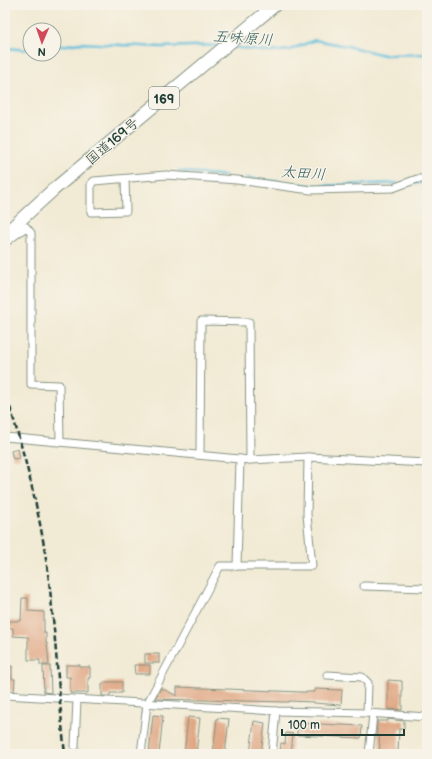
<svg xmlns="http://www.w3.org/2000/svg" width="432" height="759" font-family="'Balsamiq Sans','Klee One',sans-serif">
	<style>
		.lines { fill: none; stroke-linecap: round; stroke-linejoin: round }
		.stream { stroke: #5ebddc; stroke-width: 2.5 }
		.building { fill: #e0a682 }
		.minor-casing { stroke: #889484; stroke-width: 9 }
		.trunk-casing { stroke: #889484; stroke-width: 14 }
		.minor { stroke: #fff; stroke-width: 7 }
		.trunk { stroke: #fff; stroke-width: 12 }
		.rail { stroke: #1f3d34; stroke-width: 2.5; stroke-dasharray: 6 3; stroke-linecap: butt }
		.labels { text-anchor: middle; stroke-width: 3; stroke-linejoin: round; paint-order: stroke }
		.shield { fill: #f7f3e8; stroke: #60746a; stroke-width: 1 }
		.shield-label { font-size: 13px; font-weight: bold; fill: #1f3d34 }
		.street-label { font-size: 14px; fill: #1f3d34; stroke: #f7f3e8 }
		.water-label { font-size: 15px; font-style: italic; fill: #2f5d5e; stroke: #f7f3e8 }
	</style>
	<rect width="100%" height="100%" fill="#f7f3e8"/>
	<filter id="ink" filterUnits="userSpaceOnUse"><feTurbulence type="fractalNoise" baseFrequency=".025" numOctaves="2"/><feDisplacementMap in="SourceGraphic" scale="8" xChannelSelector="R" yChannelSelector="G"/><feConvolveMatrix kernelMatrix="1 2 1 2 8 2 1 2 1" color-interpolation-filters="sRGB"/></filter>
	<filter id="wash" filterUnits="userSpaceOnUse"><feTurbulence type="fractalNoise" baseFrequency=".012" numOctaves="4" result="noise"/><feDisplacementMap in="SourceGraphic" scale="16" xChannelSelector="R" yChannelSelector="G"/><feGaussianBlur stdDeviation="0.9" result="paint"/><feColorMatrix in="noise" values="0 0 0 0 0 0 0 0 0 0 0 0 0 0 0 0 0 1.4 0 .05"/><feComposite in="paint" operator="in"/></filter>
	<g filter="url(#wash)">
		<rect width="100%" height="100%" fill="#f1ead4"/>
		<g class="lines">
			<g class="stream">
				<polyline points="54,47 80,43 162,47 219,45"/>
				<polyline points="232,47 270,52 290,50 315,40 347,46 384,55 427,54"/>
				<polyline points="5,48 30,50"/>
				<polyline points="179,171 226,176"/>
				<polyline points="247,178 315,186 397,183"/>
				<polyline points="414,183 427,183"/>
			</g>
		</g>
		<g id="blocks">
			<g class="building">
				<polygon points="18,449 20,458 13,459 11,451"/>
				<polygon points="22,598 28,598 28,611 44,612 44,633 46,633 46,643 47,643 49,665 40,665 40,660 28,660 28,637 13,636 13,628 5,627 5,621 21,621"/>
				<rect x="145" y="654" width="14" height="9"/>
				<polygon points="66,665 80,665 80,667 90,667 90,678 88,678 88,693 70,693 70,677 66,677"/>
				<polygon points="134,665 150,665 150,674 135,674"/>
				<polygon points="5,666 12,666 12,679 15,679 14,691 5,690"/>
				<polygon points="43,666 50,666 51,693 44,692"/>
				<polygon points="388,680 402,681 402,710 388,709"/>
				<polygon points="104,682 122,682 122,693 110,693 110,696 102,696 102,684 104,684"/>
				<polygon points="177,687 301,692 315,692 315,689 342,690 341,705 314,703 314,702 289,701 289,702 155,699 161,688 177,696"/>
				<polygon points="153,715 163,716 159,754 149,754"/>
				<polygon points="188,717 200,718 196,754 184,754"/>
				<polygon points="217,718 229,719 225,754 213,754"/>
				<polygon points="388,719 404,721 404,729 399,729 398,753 381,754 381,752 380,752 379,735 377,735 377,721 388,721"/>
				<polygon points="254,721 265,723 261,754 250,754"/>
				<polygon points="297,723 362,726 361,738 297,735"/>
				<polygon points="286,733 293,734 291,754 280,754 281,743 285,744"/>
			</g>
		</g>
	</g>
	<g filter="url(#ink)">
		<use href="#blocks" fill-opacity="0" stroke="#889484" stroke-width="1"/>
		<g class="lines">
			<defs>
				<g id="minor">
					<polyline points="125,179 126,211 91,212 91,184 94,181 166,175 237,180 311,190 393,188 417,179 427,179"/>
					<polyline points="5,243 26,227 31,233 31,384 59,385 60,442"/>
					<polyline points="5,437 250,460 308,457 427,463"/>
					<polyline points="200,455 201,321 249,322 250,460"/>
					<polyline points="237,566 312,566 307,515 308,457"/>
					<polyline points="364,586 427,588"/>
					<polyline points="327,675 362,677 368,683 367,713"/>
					<polyline points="5,695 276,711 367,713 427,717"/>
					<polyline points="75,746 77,700"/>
					<polyline points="141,754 147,704 220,566 237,566 240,459"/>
					<polyline points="272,754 276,711"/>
					<polyline points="369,754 373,714"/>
				</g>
				<polyline id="trunk" points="5,234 53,190 275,5"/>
			</defs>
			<use href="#minor" class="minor-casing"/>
			<use href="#trunk" class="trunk-casing"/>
			<use href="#minor" class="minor"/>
			<use href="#trunk" class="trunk"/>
			<path class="rail" d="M 5,390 C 20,440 34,489 43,540 C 55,610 57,683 65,754"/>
		</g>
	</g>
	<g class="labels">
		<rect class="shield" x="149" y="87" width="30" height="22" rx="3"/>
		<g class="shield-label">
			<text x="164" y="103">169</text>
		</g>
		<g class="street-label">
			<text transform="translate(112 141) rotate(-40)" y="5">国道169号</text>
		</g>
		<g class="water-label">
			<text transform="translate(243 38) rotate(4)" y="5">五味原川</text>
			<text transform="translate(303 173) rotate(4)" y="5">太田川</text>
		</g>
	</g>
	<rect width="432" height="759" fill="none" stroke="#f7f3e8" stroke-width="20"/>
	<g transform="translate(42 42) rotate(182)"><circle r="19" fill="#f7f3e8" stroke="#a1aaa0"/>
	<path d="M0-3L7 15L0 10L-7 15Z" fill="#d1495b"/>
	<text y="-6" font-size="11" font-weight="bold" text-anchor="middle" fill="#1f3d34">N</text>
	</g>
	<path d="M282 729v6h122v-6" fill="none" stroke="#1f3d34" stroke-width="2"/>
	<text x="288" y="729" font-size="12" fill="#1f3d34" stroke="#f7f3e8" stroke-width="3" paint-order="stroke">100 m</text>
</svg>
